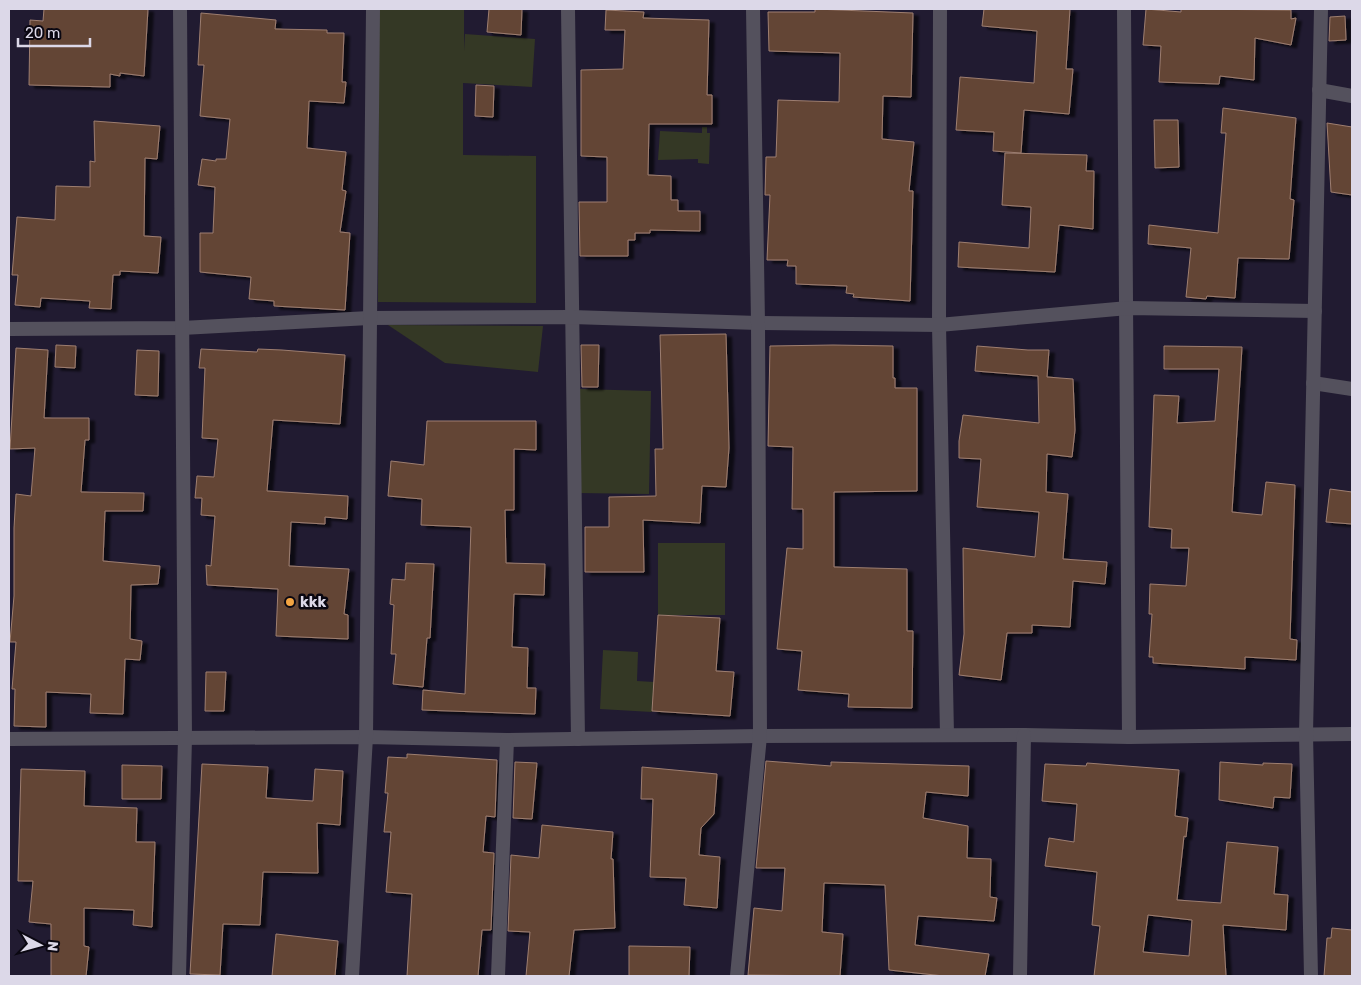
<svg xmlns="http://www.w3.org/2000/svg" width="1361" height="985" font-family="Rubik,sans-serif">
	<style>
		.green { fill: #343825 }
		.building { fill: #644535; stroke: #9d7e70; fill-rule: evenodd; filter: url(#shadow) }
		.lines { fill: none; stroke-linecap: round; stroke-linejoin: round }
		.minor { stroke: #54515d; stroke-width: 14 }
		.poi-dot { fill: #f3a442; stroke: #0a0711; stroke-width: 2 }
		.labels { text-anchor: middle; stroke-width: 5; stroke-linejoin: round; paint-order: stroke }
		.poi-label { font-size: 15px; font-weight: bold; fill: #dcd8e8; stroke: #0a0711; text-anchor: start }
	</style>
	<defs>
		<filter id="shadow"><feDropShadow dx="5.5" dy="3" stdDeviation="1" flood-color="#0009"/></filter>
	</defs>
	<rect width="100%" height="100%" fill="#211b31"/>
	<g class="green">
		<polygon points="379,9 464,9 464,51 465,34 535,39 532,87 463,83 463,155 536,156 536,303 378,302"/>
		<polygon points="702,127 707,127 707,133 710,133 709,164 698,163 698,159 658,160 660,131 702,133"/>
		<polygon points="388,325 543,326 538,372 445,363"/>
		<polygon points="580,389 651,391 649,494 578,493"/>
		<rect x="658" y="543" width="67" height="72"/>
		<polygon points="603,650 638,652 637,681 654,682 652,712 600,709"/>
	</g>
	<g class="building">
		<polygon points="44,9 148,9 144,76 120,73 120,76 110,74 110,87 29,85 30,20 43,21"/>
		<polygon points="489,9 522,9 521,35 487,32"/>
		<polygon points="815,9 913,13 911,97 883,96 882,139 914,142 909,191 913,191 910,301 853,297 854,294 846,293 847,286 796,284 796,266 787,266 788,260 767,260 770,195 765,195 766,157 776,157 778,100 839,102 840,53 769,51 768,12 815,12"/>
		<polygon points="984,9 1070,9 1066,69 1073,69 1069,114 1024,110 1021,153 993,151 994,132 956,130 960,77 1034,83 1037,31 982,26"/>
		<polygon points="1146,9 1181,12 1181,9 1291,10 1291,19 1296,18 1291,45 1255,38 1254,80 1220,76 1219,84 1159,82 1161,46 1143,45"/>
		<polygon points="606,10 644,12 643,18 709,20 707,95 712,95 712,124 649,124 648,175 671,176 671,200 678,200 678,211 700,211 700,231 650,230 650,233 635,233 635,240 628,240 628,256 580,256 579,202 607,202 607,157 581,156 581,70 623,69 625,30 605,30"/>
		<polygon points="201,13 276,20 275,29 327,30 327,33 344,33 342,82 346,82 344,103 309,101 307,148 346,152 342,190 346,191 340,232 350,233 345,310 274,306 274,301 249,299 251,277 200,272 200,233 213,233 215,187 198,185 202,159 216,161 216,159 226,159 230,119 200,116 204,65 198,65"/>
		<polygon points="1345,16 1346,40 1329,41 1330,17"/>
		<polygon points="476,85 494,86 493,117 475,116"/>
		<polygon points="1223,108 1296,118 1290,199 1294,200 1289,259 1238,258 1235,298 1207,296 1206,299 1186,297 1191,248 1148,244 1149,225 1218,233 1226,133 1221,133"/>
		<polygon points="1154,120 1178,120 1179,167 1155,168"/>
		<polygon points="94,121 160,126 157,159 145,158 144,236 161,237 158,273 120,271 120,275 113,275 111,309 89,308 90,301 41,298 40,307 15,305 18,275 12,275 17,217 55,220 56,186 90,187 90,161 95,162"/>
		<polygon points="1327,123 1352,127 1352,195 1331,192"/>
		<polygon points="1005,153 1087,155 1086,171 1094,171 1093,229 1059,225 1055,272 958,267 959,242 1029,248 1031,207 1002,205"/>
		<polygon points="726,334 729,448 726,487 702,486 700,523 643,520 644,572 585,572 585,527 609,527 609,497 656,496 655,449 663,449 660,335"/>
		<polygon points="56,345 76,346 75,368 55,367"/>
		<polygon points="581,345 599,345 598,387 582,387"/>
		<polygon points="833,345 893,346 893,378 895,378 895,388 917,388 917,491 834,492 834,567 907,569 907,631 913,631 912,708 848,707 849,694 798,690 802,651 777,649 787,548 803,549 803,509 792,509 793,447 768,446 770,346"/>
		<polygon points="977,346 1028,350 1049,350 1047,377 1073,379 1075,430 1072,457 1047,454 1046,492 1068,494 1063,559 1107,562 1105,584 1073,581 1070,627 1032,625 1032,633 1007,633 1001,680 959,675 964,634 963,548 1035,557 1039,512 977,507 981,459 959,458 959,441 963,415 1039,423 1038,376 975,371"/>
		<polygon points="1164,346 1242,347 1232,512 1262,515 1266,482 1295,485 1290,639 1297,640 1296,660 1245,657 1245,669 1153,663 1153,657 1149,657 1152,614 1149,614 1150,584 1186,586 1189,548 1171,548 1172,529 1149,527 1154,395 1179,396 1177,423 1215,421 1219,369 1164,369"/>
		<polygon points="16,348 48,350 44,418 89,418 89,440 85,440 81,492 144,493 143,511 105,511 103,561 160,566 158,584 131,585 130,639 142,641 140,660 125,659 123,714 90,713 91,694 46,692 46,727 14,726 15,689 12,689 16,642 10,642 14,596 14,528 16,494 31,496 35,448 10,449"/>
		<polygon points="201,349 257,352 258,349 282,350 345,355 340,424 273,420 267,491 348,496 347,519 325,517 325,524 291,522 289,566 349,569 344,614 348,615 348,639 276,636 278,589 207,585 206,565 211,566 215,516 201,515 202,498 195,498 197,476 214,477 218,439 202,438 205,368 199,368"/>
		<polygon points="137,350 159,351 158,396 135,395"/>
		<polygon points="427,421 536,421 536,450 514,449 514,510 505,510 506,563 545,564 544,595 514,594 512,647 528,648 527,688 536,688 535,714 422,710 423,690 465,694 471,527 421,525 422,499 388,496 391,461 424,465"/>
		<polygon points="1330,489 1352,492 1352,524 1326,522"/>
		<polygon points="406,563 434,564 430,638 427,638 423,687 393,684 396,654 391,654 394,605 390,604 392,579 405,580"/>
		<polygon points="658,615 720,618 716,671 734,672 730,716 652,711"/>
		<polygon points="206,672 226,672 224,711 205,711"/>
		<polygon points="407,754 497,760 495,817 486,816 483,852 494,853 491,930 482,930 478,976 407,976 412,894 386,892 391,832 384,832 388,793 385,793 388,757 407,758"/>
		<polygon points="766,761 831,766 831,762 969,766 968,796 926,792 923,818 968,826 967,858 991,859 990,897 997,898 994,921 918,916 915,945 989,954 985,976 944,976 889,970 885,885 824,883 822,932 843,934 840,976 748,975 754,908 782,911 785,868 756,868"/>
		<polygon points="515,762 537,763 532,819 513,818"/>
		<polygon points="1220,762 1263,765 1263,763 1292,764 1290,798 1274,797 1273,808 1219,800"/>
		<path d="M 1087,763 L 1179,770 L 1175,816 L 1188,818 L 1186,837 L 1184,836 L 1177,900 L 1221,903 L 1227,842 L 1278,847 L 1274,894 L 1288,895 L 1286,930 L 1223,925 L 1226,976 L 1094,976 L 1100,926 L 1092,925 L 1097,872 L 1045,866 L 1049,838 L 1074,842 L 1077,804 L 1042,801 L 1045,764 L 1086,766 ZM 1148,915 L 1192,920 L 1189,956 L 1143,952 Z"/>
		<polygon points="202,764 268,767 266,798 313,801 315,769 343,771 340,825 317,823 318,873 263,872 260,925 223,924 220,975 190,974"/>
		<polygon points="122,765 162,766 161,799 122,799"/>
		<polygon points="642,767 717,774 714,814 701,828 699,855 720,857 717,908 684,905 686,878 650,877 653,799 641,799"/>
		<polygon points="21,769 85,771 84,806 137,808 136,842 155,842 152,927 133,925 134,910 84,908 84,946 89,947 86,976 51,976 51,924 29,922 33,881 18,881"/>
		<polygon points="542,825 613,832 611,859 613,859 615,928 574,930 569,976 526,976 530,932 508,931 511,855 539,858"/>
		<polygon points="1332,928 1352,930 1352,976 1324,976 1327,938 1331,938"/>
		<polygon points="276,934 338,941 335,976 272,976"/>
		<polygon points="629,946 690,947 689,976 629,976"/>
	</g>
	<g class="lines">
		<g class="minor">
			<polyline points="568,9 578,739"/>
			<polyline points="940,9 939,325 947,735"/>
			<polyline points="1124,9 1129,737"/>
			<polyline points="1319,90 1352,96"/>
			<polyline points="9,329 182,328 369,318 572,317 758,323 939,325 1128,308 1315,311"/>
			<polyline points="1313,383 1352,389"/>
			<polyline points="9,739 366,737 507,740 760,736 1024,735 1129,737 1352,734"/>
			<polyline points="179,976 185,738 180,9"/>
			<polyline points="352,976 366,737 373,9"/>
			<polyline points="498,976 507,740"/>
			<polyline points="737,976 760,736 758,323 753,9"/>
			<polyline points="1020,976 1024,735"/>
			<polyline points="1311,976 1306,734 1321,9"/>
		</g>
	</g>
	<circle class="poi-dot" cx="290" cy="602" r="5"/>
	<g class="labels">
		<g class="poi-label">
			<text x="300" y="607">kkk</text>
		</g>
	</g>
	<rect width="1361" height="985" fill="none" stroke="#dcd8e8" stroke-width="20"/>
	<g transform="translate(40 945) rotate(96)" stroke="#0a0711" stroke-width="4" paint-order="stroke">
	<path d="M0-4L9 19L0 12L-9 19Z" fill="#dcd8e8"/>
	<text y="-8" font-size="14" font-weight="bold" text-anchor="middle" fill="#dcd8e8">N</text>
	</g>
	<path d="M18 38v8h72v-8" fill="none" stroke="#dcd8e8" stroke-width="2.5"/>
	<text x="25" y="38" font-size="15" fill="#dcd8e8" stroke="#0a0711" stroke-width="4" paint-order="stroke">20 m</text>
</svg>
